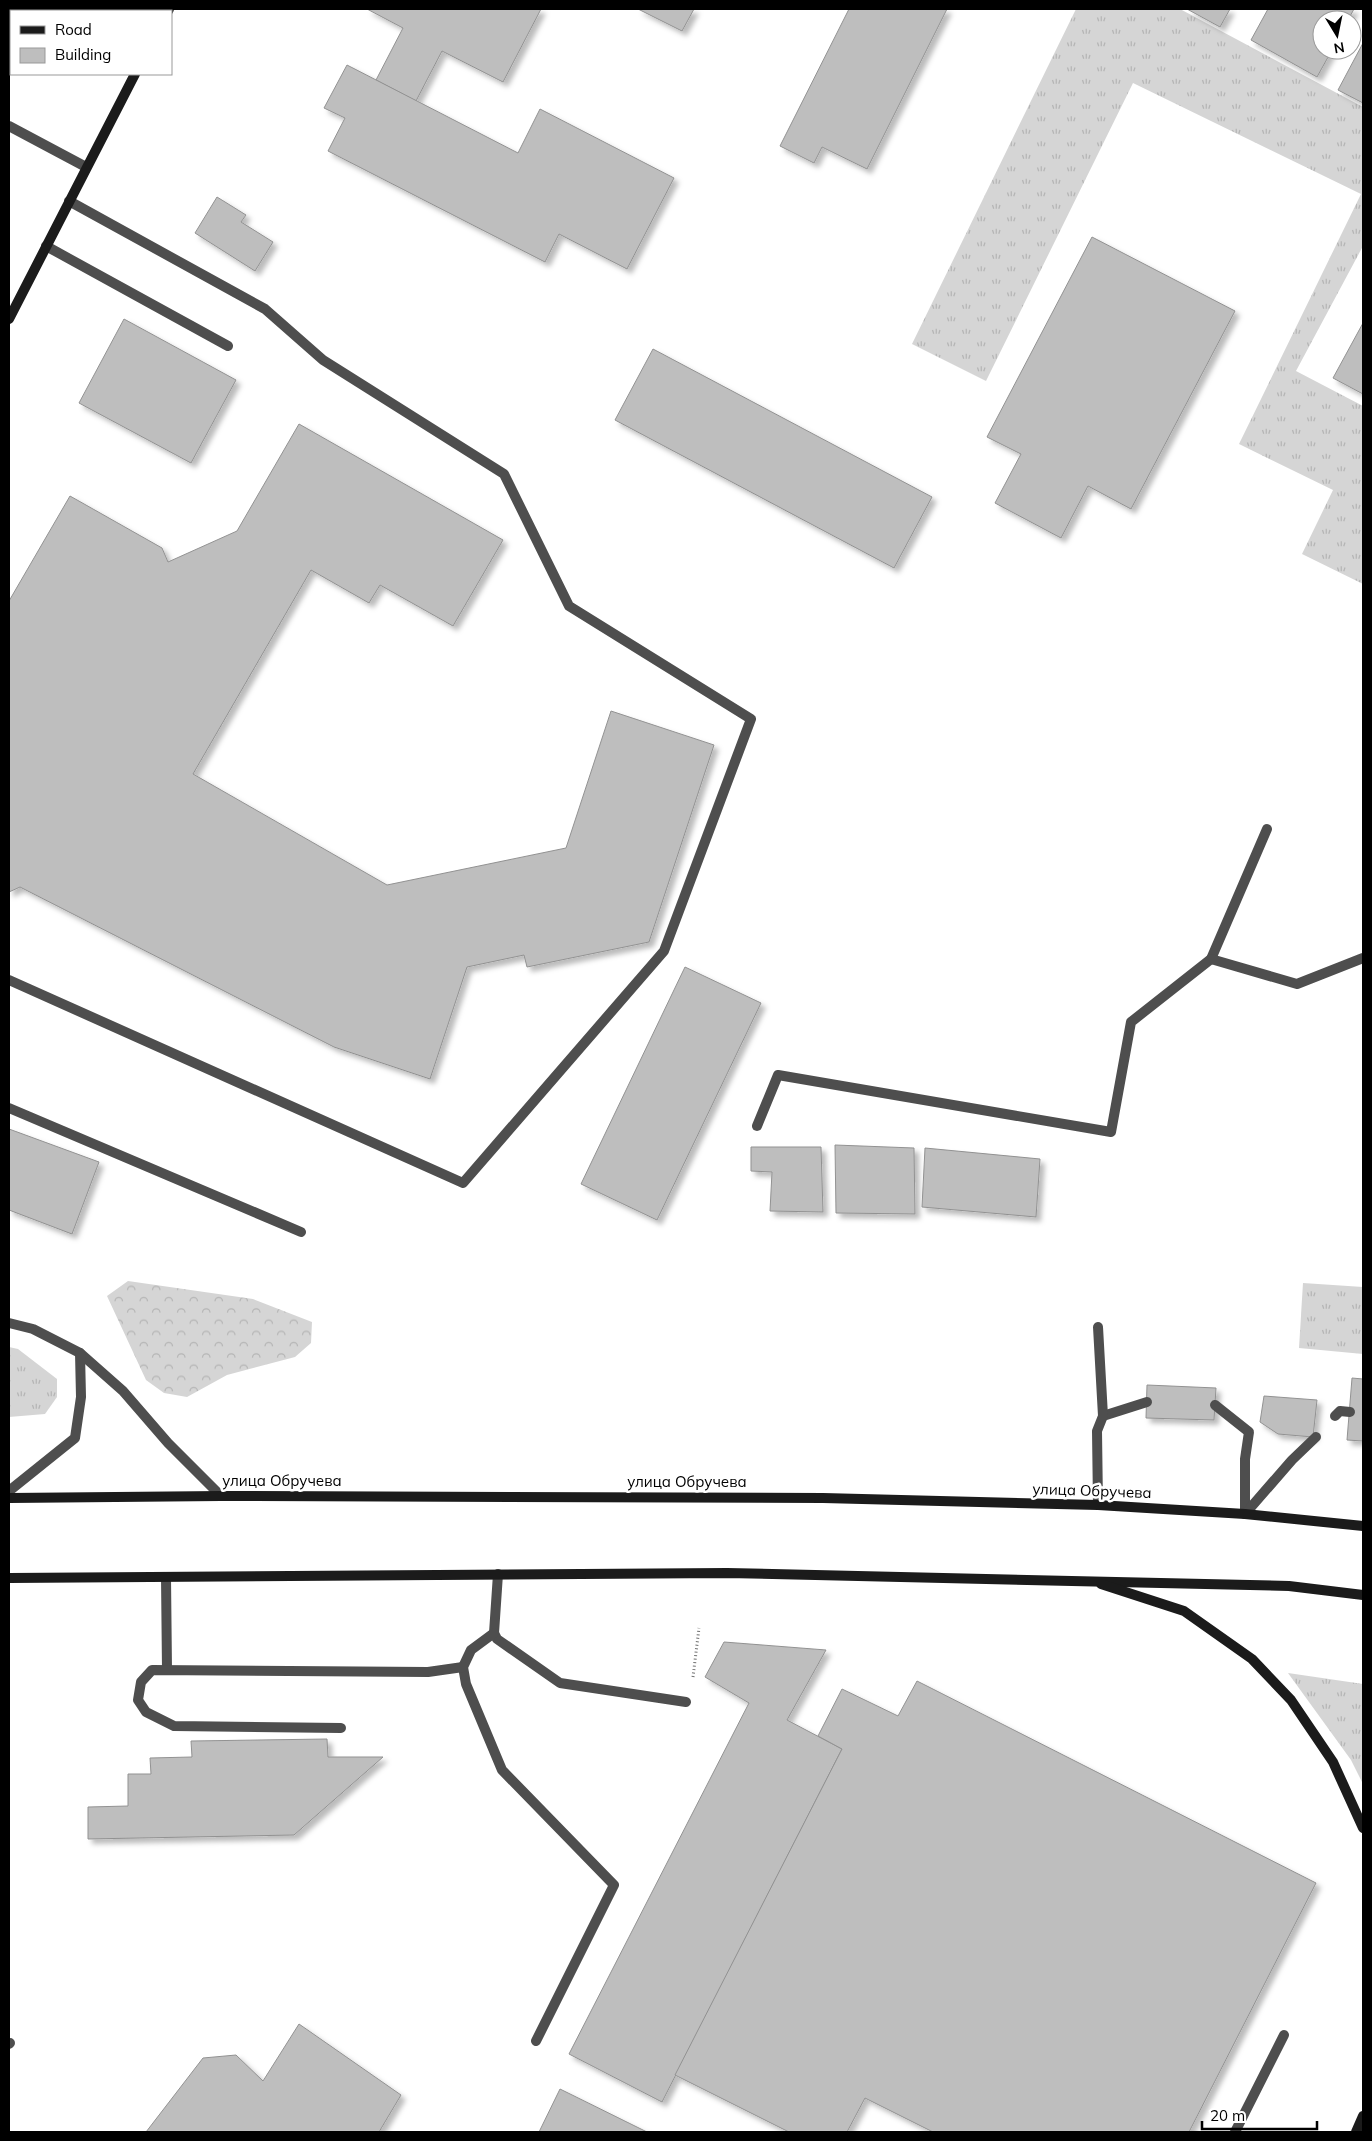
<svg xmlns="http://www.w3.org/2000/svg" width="1372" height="2141" font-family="Mulish,sans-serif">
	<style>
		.grass { fill: url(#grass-tufts) }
		.forest { fill: url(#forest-crowns) }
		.building { fill: #bebebe; stroke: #929292; filter: url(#shadow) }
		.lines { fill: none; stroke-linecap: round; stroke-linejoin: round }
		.path { stroke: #707070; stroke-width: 3; stroke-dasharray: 1 2.5; stroke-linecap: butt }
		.lane { stroke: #4e4e4e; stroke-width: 10 }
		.secondary { stroke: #1b1b1b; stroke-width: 10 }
		.labels { text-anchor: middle; stroke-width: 5; stroke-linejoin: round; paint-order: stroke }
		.street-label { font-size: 15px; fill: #000; stroke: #fff }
	</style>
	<defs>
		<pattern id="grass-tufts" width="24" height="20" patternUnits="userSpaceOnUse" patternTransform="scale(1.25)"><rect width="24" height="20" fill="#d5d5d5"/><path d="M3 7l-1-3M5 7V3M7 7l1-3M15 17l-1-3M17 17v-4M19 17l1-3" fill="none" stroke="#b5b5b5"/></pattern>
		<pattern id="forest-crowns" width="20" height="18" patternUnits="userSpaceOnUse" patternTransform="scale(1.25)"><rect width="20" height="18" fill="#d5d5d5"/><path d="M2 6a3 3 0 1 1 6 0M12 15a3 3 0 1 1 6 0" fill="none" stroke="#b5b5b5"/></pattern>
		<filter id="shadow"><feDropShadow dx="4.5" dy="4.5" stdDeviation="2.5" flood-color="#0004"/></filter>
	</defs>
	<rect width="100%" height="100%" fill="#fff"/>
	<g class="grass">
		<polygon points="1076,9 1180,9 1363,107 1363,246 1296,371 1363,406 1363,584 1302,554 1333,490 1239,444 1361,194 1133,83 986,381 912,344"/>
		<polygon points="1303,1283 1363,1287 1363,1354 1299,1348"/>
		<polygon points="9,1347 18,1349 57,1379 57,1397 45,1414 9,1417"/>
		<polygon points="1288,1673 1363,1684 1363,1784 1351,1760"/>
	</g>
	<polygon class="forest" points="128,1281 253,1299 312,1322 311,1343 295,1357 227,1375 187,1397 164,1393 146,1380 107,1296"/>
	<g class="building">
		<polygon points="367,9 541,9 503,82 442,51 416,101 376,80 403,28"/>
		<polygon points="638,9 694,9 682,31"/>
		<polygon points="849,9 947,9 867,169 822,147 814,163 780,146"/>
		<polygon points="1187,9 1230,9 1220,27"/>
		<polygon points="1268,9 1354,9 1348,20 1322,20 1322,50 1332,50 1317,77 1251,40"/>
		<polygon points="1363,43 1363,103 1338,90"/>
		<polygon points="347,65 518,153 540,109 674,178 627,269 559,234 545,262 328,151 345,118 324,108"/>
		<polygon points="217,197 246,215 241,222 273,242 255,271 195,233"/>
		<polygon points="1092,237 1235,311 1131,509 1088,486 1061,538 995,503 1021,454 987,437"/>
		<polygon points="124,319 236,380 191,463 79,403"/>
		<polygon points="1363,323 1363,394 1333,378"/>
		<polygon points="653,349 932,497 894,568 615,420"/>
		<polygon points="299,424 503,540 453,626 380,585 369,603 311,570 193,774 387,885 566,848 611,711 714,745 649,942 527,967 524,955 467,967 430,1079 334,1047 20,887 9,892 9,601 70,496 162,548 168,562 237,531"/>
		<polygon points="685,967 761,1003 657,1220 581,1184"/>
		<polygon points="9,1129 99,1162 72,1234 9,1210"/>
		<polygon points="835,1145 914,1148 915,1214 836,1213"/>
		<polygon points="751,1147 821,1147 823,1212 770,1211 772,1172 751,1171"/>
		<polygon points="925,1148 1040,1159 1036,1217 922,1207"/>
		<polygon points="1352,1378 1363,1379 1363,1441 1347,1440"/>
		<polygon points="1147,1385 1216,1388 1214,1420 1146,1418"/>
		<polygon points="1264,1396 1317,1400 1313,1437 1278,1434 1260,1422"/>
		<polygon points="724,1642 826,1650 787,1720 842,1749 662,2102 569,2054 749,1703 705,1677"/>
		<polygon points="917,1681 1316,1883 1189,2132 933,2132 865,2098 847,2132 789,2132 675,2075 842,1749 818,1736 842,1689 898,1716"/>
		<polygon points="327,1739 328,1757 383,1757 294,1835 88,1839 88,1807 128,1806 128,1774 151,1774 150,1758 192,1757 191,1741"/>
		<polygon points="299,2024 401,2095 379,2132 146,2132 203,2058 236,2055 263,2081"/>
		<polygon points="560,2089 647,2132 539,2132"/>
	</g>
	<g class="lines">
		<polyline class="path" points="693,1677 699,1628"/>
		<g class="lane">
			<polyline points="9,126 86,167"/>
			<polyline points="46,246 228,346"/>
			<polyline points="1211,959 1267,829"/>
			<polyline points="9,980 463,1183 664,951 751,719 569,606 504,474 323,360 265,309 69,201"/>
			<polyline points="9,1108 301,1232"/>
			<polyline points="757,1126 778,1075 1111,1132 1131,1022 1211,959 1297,984 1363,958"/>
			<polyline points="9,1323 33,1329 80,1353 123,1391 168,1443 221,1496"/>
			<polyline points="1215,1405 1249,1432 1245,1459 1245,1514"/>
			<polyline points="1103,1416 1147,1402"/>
			<polyline points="1335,1416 1340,1411 1350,1412"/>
			<polyline points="9,1491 75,1438 81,1397 80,1353"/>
			<polyline points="1098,1505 1097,1431 1103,1416 1098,1327"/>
			<polyline points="1245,1514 1292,1460 1316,1437"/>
			<polyline points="498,1574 494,1633 497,1639 560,1683 686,1702"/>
			<polyline points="166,1577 167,1670"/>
			<polyline points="494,1633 471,1650 463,1667 466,1684 502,1770 614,1885 536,2041"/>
			<polyline points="341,1728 174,1726 146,1712 138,1700 141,1682 152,1670 428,1672 463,1667"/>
			<polyline points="9,2044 10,2043"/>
			<polyline points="1235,2132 1284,2035"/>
		</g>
		<g class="secondary">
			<polyline points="168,11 169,9"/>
			<polyline points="9,319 135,74"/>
			<polyline points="9,1498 221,1496 823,1498 1098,1505 1245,1514 1363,1526"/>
			<polyline points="9,1578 727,1573 1289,1586 1363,1595"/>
			<polyline points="1101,1584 1184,1611 1252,1659 1291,1700 1333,1762 1363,1828"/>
			<polyline points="1356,2132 1363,2116"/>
		</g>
	</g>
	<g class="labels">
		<g class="street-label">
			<text x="282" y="1486">улица Обручева</text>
			<text x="687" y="1487">улица Обручева</text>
			<text transform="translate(1092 1491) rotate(2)" y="5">улица Обручева</text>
		</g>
	</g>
	<rect width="1372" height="2141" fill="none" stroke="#000000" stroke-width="20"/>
	<rect x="10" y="10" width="162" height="65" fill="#ffffff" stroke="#999999"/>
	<rect x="20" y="26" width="25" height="8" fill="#1b1b1b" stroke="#999999"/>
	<text x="55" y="35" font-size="15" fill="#000000">Road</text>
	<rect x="20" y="48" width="25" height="15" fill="#bebebe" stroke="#999999"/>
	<text x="55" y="60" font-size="15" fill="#000000">Building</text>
	<g transform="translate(1337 35) rotate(170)"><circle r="24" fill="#ffffff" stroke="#999999"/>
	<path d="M0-4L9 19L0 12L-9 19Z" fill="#000000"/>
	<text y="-8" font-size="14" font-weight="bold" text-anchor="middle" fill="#000000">N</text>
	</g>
	<path d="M1202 2121v8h115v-8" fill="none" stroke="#000000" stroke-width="2.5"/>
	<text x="1210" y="2121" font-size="15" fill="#000000" stroke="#ffffff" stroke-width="4" paint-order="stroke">20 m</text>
</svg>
